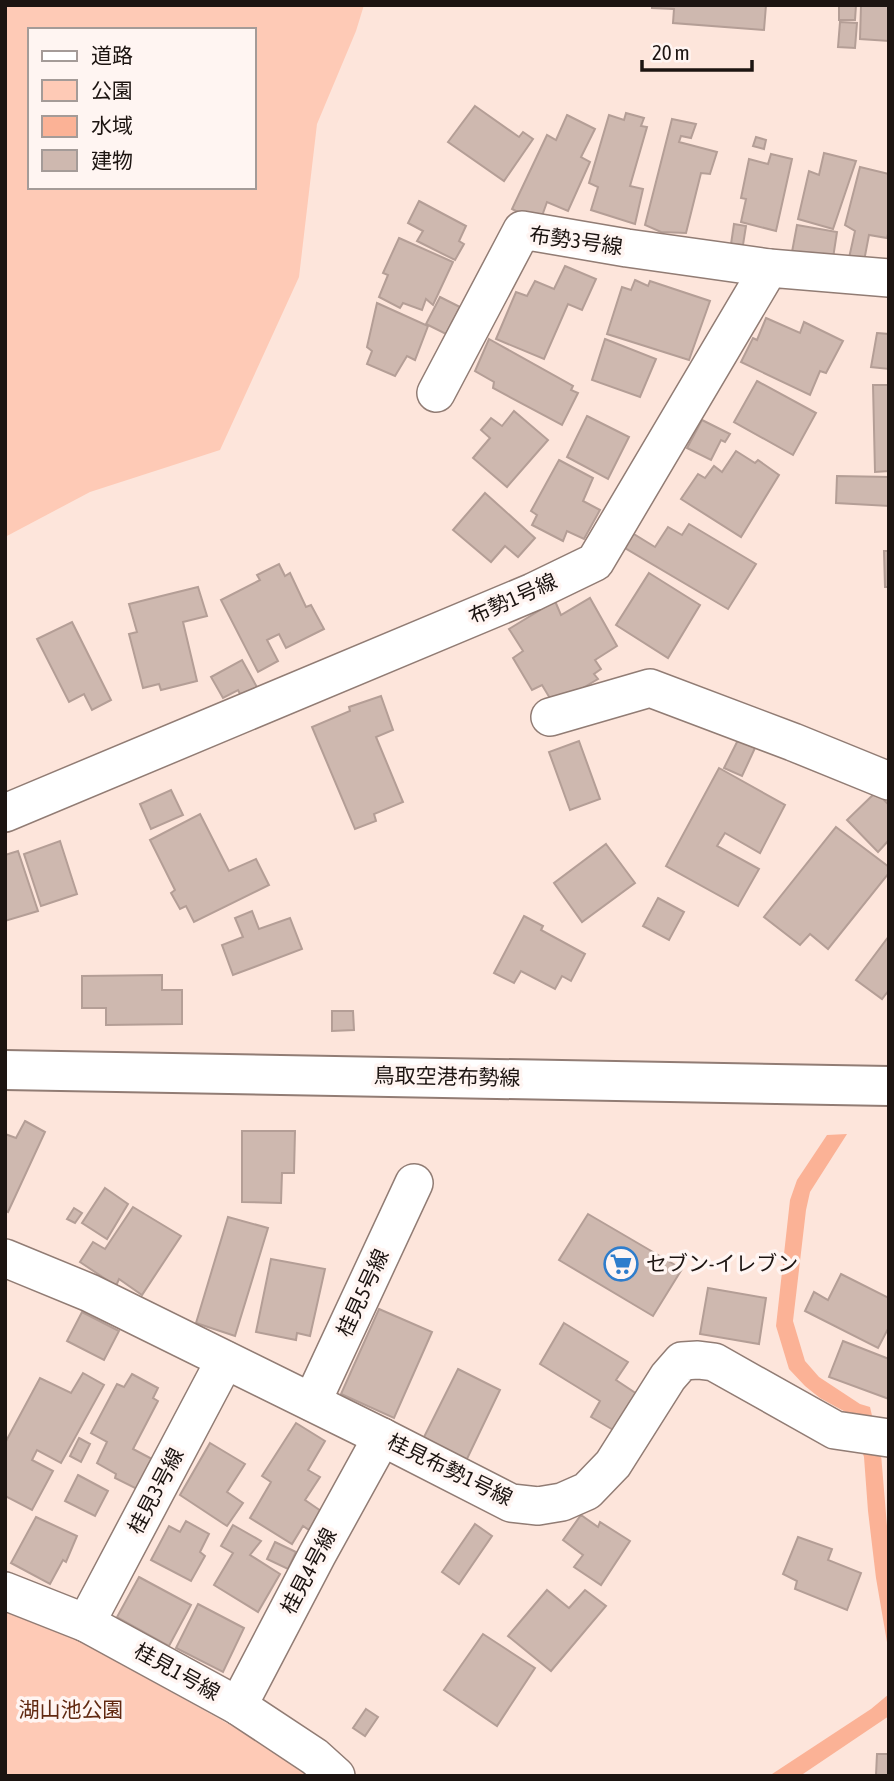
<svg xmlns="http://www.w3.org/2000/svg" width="894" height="1781" font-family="'Asap Condensed','Noto Sans JP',sans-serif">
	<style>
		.green { fill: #fecab6; fill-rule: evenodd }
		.water { fill: #fbb296 }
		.building { fill: #ceb8af; stroke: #b49e96; stroke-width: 2 }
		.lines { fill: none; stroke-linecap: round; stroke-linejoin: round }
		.minor-casing { stroke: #917c74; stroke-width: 40 }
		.major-casing { stroke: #917c74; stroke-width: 42 }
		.minor { stroke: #fff; stroke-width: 37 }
		.major { stroke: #fff; stroke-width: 38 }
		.labels { text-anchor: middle; stroke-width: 7; stroke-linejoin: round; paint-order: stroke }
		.street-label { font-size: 21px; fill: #1c1411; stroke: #fff5f2 }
		.poi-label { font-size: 21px; fill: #1c1411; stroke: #fff5f2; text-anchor: start }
		.park-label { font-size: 21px; fill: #612911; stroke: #fff5f2 }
	</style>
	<rect width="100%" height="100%" fill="#fde5db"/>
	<g class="green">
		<path d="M 5,5 L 364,5 L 356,31 L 317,124 L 299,277 L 220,450 L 90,492 L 5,537 ZM 30,30 L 254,30 L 254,187 L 30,187 Z"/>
		<polygon points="5,1610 72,1637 308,1768 315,1776 5,1776"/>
	</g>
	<g class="water">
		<polygon points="847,1134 810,1192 806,1210 793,1321 805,1361 819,1377 860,1404 870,1407 881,1454 889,1550 889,1654 876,1578 868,1511 864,1457 851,1415 820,1398 805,1386 789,1369 776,1326 790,1200 797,1180 827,1135"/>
		<polygon points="889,1694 889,1716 800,1776 769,1776 871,1709"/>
	</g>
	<g class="building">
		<polygon points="652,5 766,5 764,30 673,23 674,9 652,8"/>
		<polygon points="839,5 856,5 855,20 839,20"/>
		<polygon points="861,5 889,5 889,41 860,39"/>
		<polygon points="840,22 857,23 855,48 838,47"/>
		<polygon points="475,106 519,137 523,132 533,139 504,181 448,142"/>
		<polygon points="626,113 644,118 641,126 647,127 630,186 643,189 635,224 591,210 598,187 589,183 609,115 624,120"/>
		<polygon points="567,115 595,129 581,157 590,162 568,211 547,202 542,216 524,215 512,209 547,135 556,140"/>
		<polygon points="672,119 696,124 691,138 681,136 679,142 717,152 710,174 701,173 686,233 661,232 645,225"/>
		<polygon points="756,137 766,140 764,149 753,146"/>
		<polygon points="824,153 856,161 833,229 798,219 809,171 819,175"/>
		<polygon points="771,154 792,159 776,231 741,222 746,199 741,198 749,159 768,164"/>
		<polygon points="860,167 889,174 889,230 887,238 869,235 864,261 849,258 855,231 845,225"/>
		<polygon points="419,201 466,226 459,241 464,244 455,260 417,241 423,231 408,223"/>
		<polygon points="734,224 746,226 743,245 731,244"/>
		<polygon points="797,225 837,232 833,258 792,252"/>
		<polygon points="399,238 453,262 433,305 426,299 422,310 403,303 400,308 379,297 388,275 383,273"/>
		<polygon points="565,266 596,279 582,310 568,304 544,359 496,339 516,292 527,296 535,281 554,289"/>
		<polygon points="635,280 648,286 650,281 710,301 689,360 607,334 622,287 631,290"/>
		<polygon points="440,297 460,307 446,334 426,324"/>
		<polygon points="377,303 428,326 415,360 407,356 395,376 367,364 372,351 367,347"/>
		<polygon points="766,318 800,333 804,322 843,341 826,373 820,371 810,395 741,362 753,338 757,340"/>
		<polygon points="877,333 889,334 889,369 871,367"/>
		<polygon points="489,339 573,386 571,390 578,393 562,425 493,388 494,382 475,371"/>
		<polygon points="605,339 656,359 640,397 592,380"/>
		<polygon points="757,381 816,413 793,455 734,422"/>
		<polygon points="873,385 889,385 889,471 875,472"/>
		<polygon points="514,411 548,440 507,487 473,458 490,438 481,430 491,418 502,426"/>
		<polygon points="587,416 629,437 608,479 567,457"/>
		<polygon points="702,420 730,434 725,442 721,440 711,460 687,448"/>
		<polygon points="736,451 755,463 758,460 779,475 741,537 681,499 698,474 705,478 714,466 722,472"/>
		<polygon points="559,460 593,478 583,501 600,510 584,539 567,531 563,541 532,525 537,515 531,511"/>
		<polygon points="837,476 889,477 889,506 836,503"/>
		<polygon points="485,493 535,538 518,557 505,546 491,562 453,530"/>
		<polygon points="689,524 756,564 728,609 625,548 632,533 655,547 668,527 682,535"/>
		<polygon points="884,551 889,551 889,587 885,587"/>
		<polygon points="279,564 285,576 290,573 306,607 311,605 324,629 286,648 279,634 267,640 278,661 258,672 221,600 260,580 257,575"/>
		<polygon points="649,573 700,605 668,658 616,625"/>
		<polygon points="198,587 207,616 183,622 197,681 161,690 159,684 143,688 129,634 137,632 129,604"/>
		<polygon points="590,598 617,646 595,660 601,669 594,674 598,679 554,705 542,685 532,690 513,658 523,651 509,629 555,601 561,615"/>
		<polygon points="72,622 111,700 92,710 84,694 69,702 37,639"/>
		<polygon points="242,660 258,689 242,698 238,690 223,698 211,677"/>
		<polygon points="381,696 393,730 376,737 403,802 374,814 376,821 355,829 312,727 350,711 349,707"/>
		<polygon points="738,740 755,748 742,776 724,768"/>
		<polygon points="579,741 600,799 570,810 549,752"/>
		<polygon points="719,768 785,805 760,853 725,833 717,846 759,869 738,906 666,866"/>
		<polygon points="171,790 183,815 151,829 140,804"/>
		<polygon points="876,792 889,805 889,840 878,852 847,820"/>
		<polygon points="200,814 229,871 256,859 269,885 194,922 186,906 180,909 171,893 175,890 150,840"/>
		<polygon points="836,827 889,867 889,873 828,949 810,934 800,945 764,917"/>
		<polygon points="60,841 77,894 41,906 24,854"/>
		<polygon points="606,844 635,883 582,922 554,883"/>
		<polygon points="18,851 38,911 5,921 5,855"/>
		<polygon points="658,898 684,912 669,940 643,926"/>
		<polygon points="252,911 259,929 290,918 302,949 233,975 222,945 243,937 235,918"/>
		<polygon points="524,916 543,926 541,930 585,954 571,981 562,976 555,989 521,971 514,983 494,973"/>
		<polygon points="889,936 889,990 882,999 856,980"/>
		<polygon points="162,975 162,990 182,990 182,1024 106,1025 106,1008 82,1008 82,976"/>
		<polygon points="332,1011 353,1011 354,1030 332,1031"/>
		<polygon points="25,1121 45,1132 8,1212 5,1210 5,1134 16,1138"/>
		<polygon points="242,1131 295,1131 294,1173 282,1173 281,1203 242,1202"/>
		<polygon points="105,1188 128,1204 107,1239 82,1223"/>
		<polygon points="133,1207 181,1236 142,1295 119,1279 116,1286 80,1262 93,1242 105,1249"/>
		<polygon points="74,1208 82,1213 75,1223 67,1219"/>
		<polygon points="588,1214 682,1269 653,1316 559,1260"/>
		<polygon points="228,1217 268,1228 235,1336 196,1323"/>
		<polygon points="271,1259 325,1269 310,1336 297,1333 296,1340 256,1332"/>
		<polygon points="841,1274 889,1298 889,1327 878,1348 805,1311 814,1292 828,1300"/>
		<polygon points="708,1288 766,1298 759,1344 700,1334"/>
		<polygon points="379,1309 432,1332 394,1418 341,1394"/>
		<polygon points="82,1312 119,1331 104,1360 67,1341"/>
		<polygon points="564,1323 628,1362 616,1380 637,1394 615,1431 591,1417 600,1401 540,1364"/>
		<polygon points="843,1341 889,1359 889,1399 829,1377"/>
		<polygon points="458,1369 500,1390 466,1461 423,1439"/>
		<polygon points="83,1373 104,1385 61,1463 37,1450 32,1460 53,1471 32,1510 5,1496 5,1443 40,1378 71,1393"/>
		<polygon points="132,1374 158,1388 153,1398 158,1401 133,1449 152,1459 137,1489 115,1478 116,1474 97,1463 107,1442 91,1433 117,1384 124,1387"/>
		<polygon points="296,1423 325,1441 308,1470 320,1477 305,1500 321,1511 309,1530 303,1526 292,1544 250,1518 271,1482 262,1476"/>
		<polygon points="79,1438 90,1444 81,1462 70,1456"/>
		<polygon points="210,1443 245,1464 227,1492 243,1503 227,1526 180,1495"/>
		<polygon points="78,1475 108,1491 95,1516 65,1501"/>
		<polygon points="581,1515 598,1527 600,1522 630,1541 601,1585 574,1567 583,1555 563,1540"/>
		<polygon points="36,1517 77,1536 66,1562 63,1560 50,1584 11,1563"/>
		<polygon points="186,1521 209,1534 200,1552 205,1556 191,1581 151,1560 169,1526 180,1532"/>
		<polygon points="475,1524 492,1536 459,1584 442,1572"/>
		<polygon points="233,1525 261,1541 250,1555 280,1574 258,1612 214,1585 233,1553 221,1546"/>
		<polygon points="798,1537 832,1549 828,1560 861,1573 847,1610 795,1589 797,1581 783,1574"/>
		<polygon points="275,1542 296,1552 288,1569 267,1559"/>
		<polygon points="139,1577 191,1605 169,1646 117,1617"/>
		<polygon points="547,1590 569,1608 585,1590 606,1606 551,1671 508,1636"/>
		<polygon points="198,1604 244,1628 223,1672 176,1648"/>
		<polygon points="483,1634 535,1668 497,1726 444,1690"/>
		<polygon points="366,1709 378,1717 365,1736 353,1728"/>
		<polygon points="877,1754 889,1754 889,1775 876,1775"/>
	</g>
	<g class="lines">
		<defs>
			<g id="minor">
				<polyline points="436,393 522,230 627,248 769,268"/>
				<polyline points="550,717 650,688 793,742 889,781"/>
				<polyline points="5,813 533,592 595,562 769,268 889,278"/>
				<polyline points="5,1258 90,1293 382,1437 511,1503 538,1506 562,1502 587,1491 613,1464 668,1377 682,1361 698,1360 714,1362 835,1430 889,1438"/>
				<polyline points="312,1402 414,1183"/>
				<polyline points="5,1591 86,1623 238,1706 315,1757 336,1776"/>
				<polyline points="86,1623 225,1360"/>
				<polyline points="238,1706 317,1555 382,1437"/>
			</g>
			<polyline id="major" points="5,1070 889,1086"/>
		</defs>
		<use href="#minor" class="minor-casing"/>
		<use href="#major" class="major-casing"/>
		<use href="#minor" class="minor"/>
		<use href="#major" class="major"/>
	</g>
	<defs>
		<symbol id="supermarket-ring" viewBox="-11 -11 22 22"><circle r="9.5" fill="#fff5f2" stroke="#2e7dcc" stroke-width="1.5"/><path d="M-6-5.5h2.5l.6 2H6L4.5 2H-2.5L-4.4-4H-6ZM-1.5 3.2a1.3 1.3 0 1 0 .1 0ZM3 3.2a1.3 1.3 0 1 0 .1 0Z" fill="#2e7dcc"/></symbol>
	</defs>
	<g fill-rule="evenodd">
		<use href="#supermarket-ring" x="602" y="1245" width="38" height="38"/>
	</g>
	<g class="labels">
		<g class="street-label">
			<text transform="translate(576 241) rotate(8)" y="7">布勢3号線</text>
			<text transform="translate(513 599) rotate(-24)" y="7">布勢1号線</text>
			<text transform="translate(447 1077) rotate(1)" y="7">鳥取空港布勢線</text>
			<text transform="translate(363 1293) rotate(-65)" y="7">桂見5号線</text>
			<text transform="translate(450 1470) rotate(26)" y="7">桂見布勢1号線</text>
			<text transform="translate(156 1491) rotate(-62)" y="7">桂見3号線</text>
			<text transform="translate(309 1571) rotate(-62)" y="7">桂見4号線</text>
			<text transform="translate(177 1672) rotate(29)" y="7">桂見1号線</text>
		</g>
		<g class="poi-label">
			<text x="646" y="1271">セブン-イレブン</text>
		</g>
		<g class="park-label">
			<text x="71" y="1717">湖山池公園</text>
		</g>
	</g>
	<rect width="894" height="1781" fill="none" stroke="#1c1411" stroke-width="14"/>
	<rect x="28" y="28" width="228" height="161" fill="#fff5f2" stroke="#a49b98" stroke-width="2"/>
	<rect x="42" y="51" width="35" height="10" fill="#ffffff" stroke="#a49b98" stroke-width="2"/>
	<text x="91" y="63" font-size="21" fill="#1c1411">道路</text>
	<rect x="42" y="80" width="35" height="21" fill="#fecab6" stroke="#a49b98" stroke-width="2"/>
	<text x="91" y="98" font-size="21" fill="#1c1411">公園</text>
	<rect x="42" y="116" width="35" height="21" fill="#fbb296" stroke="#a49b98" stroke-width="2"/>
	<text x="91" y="133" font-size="21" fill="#1c1411">水域</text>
	<rect x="42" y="150" width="35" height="21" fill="#ceb8af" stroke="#a49b98" stroke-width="2"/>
	<text x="91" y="168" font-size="21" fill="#1c1411">建物</text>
	<path d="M642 60v10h110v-10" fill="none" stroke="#1c1411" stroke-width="3.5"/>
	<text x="652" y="60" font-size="21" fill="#1c1411" stroke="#fff5f2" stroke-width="5" paint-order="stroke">20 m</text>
</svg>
